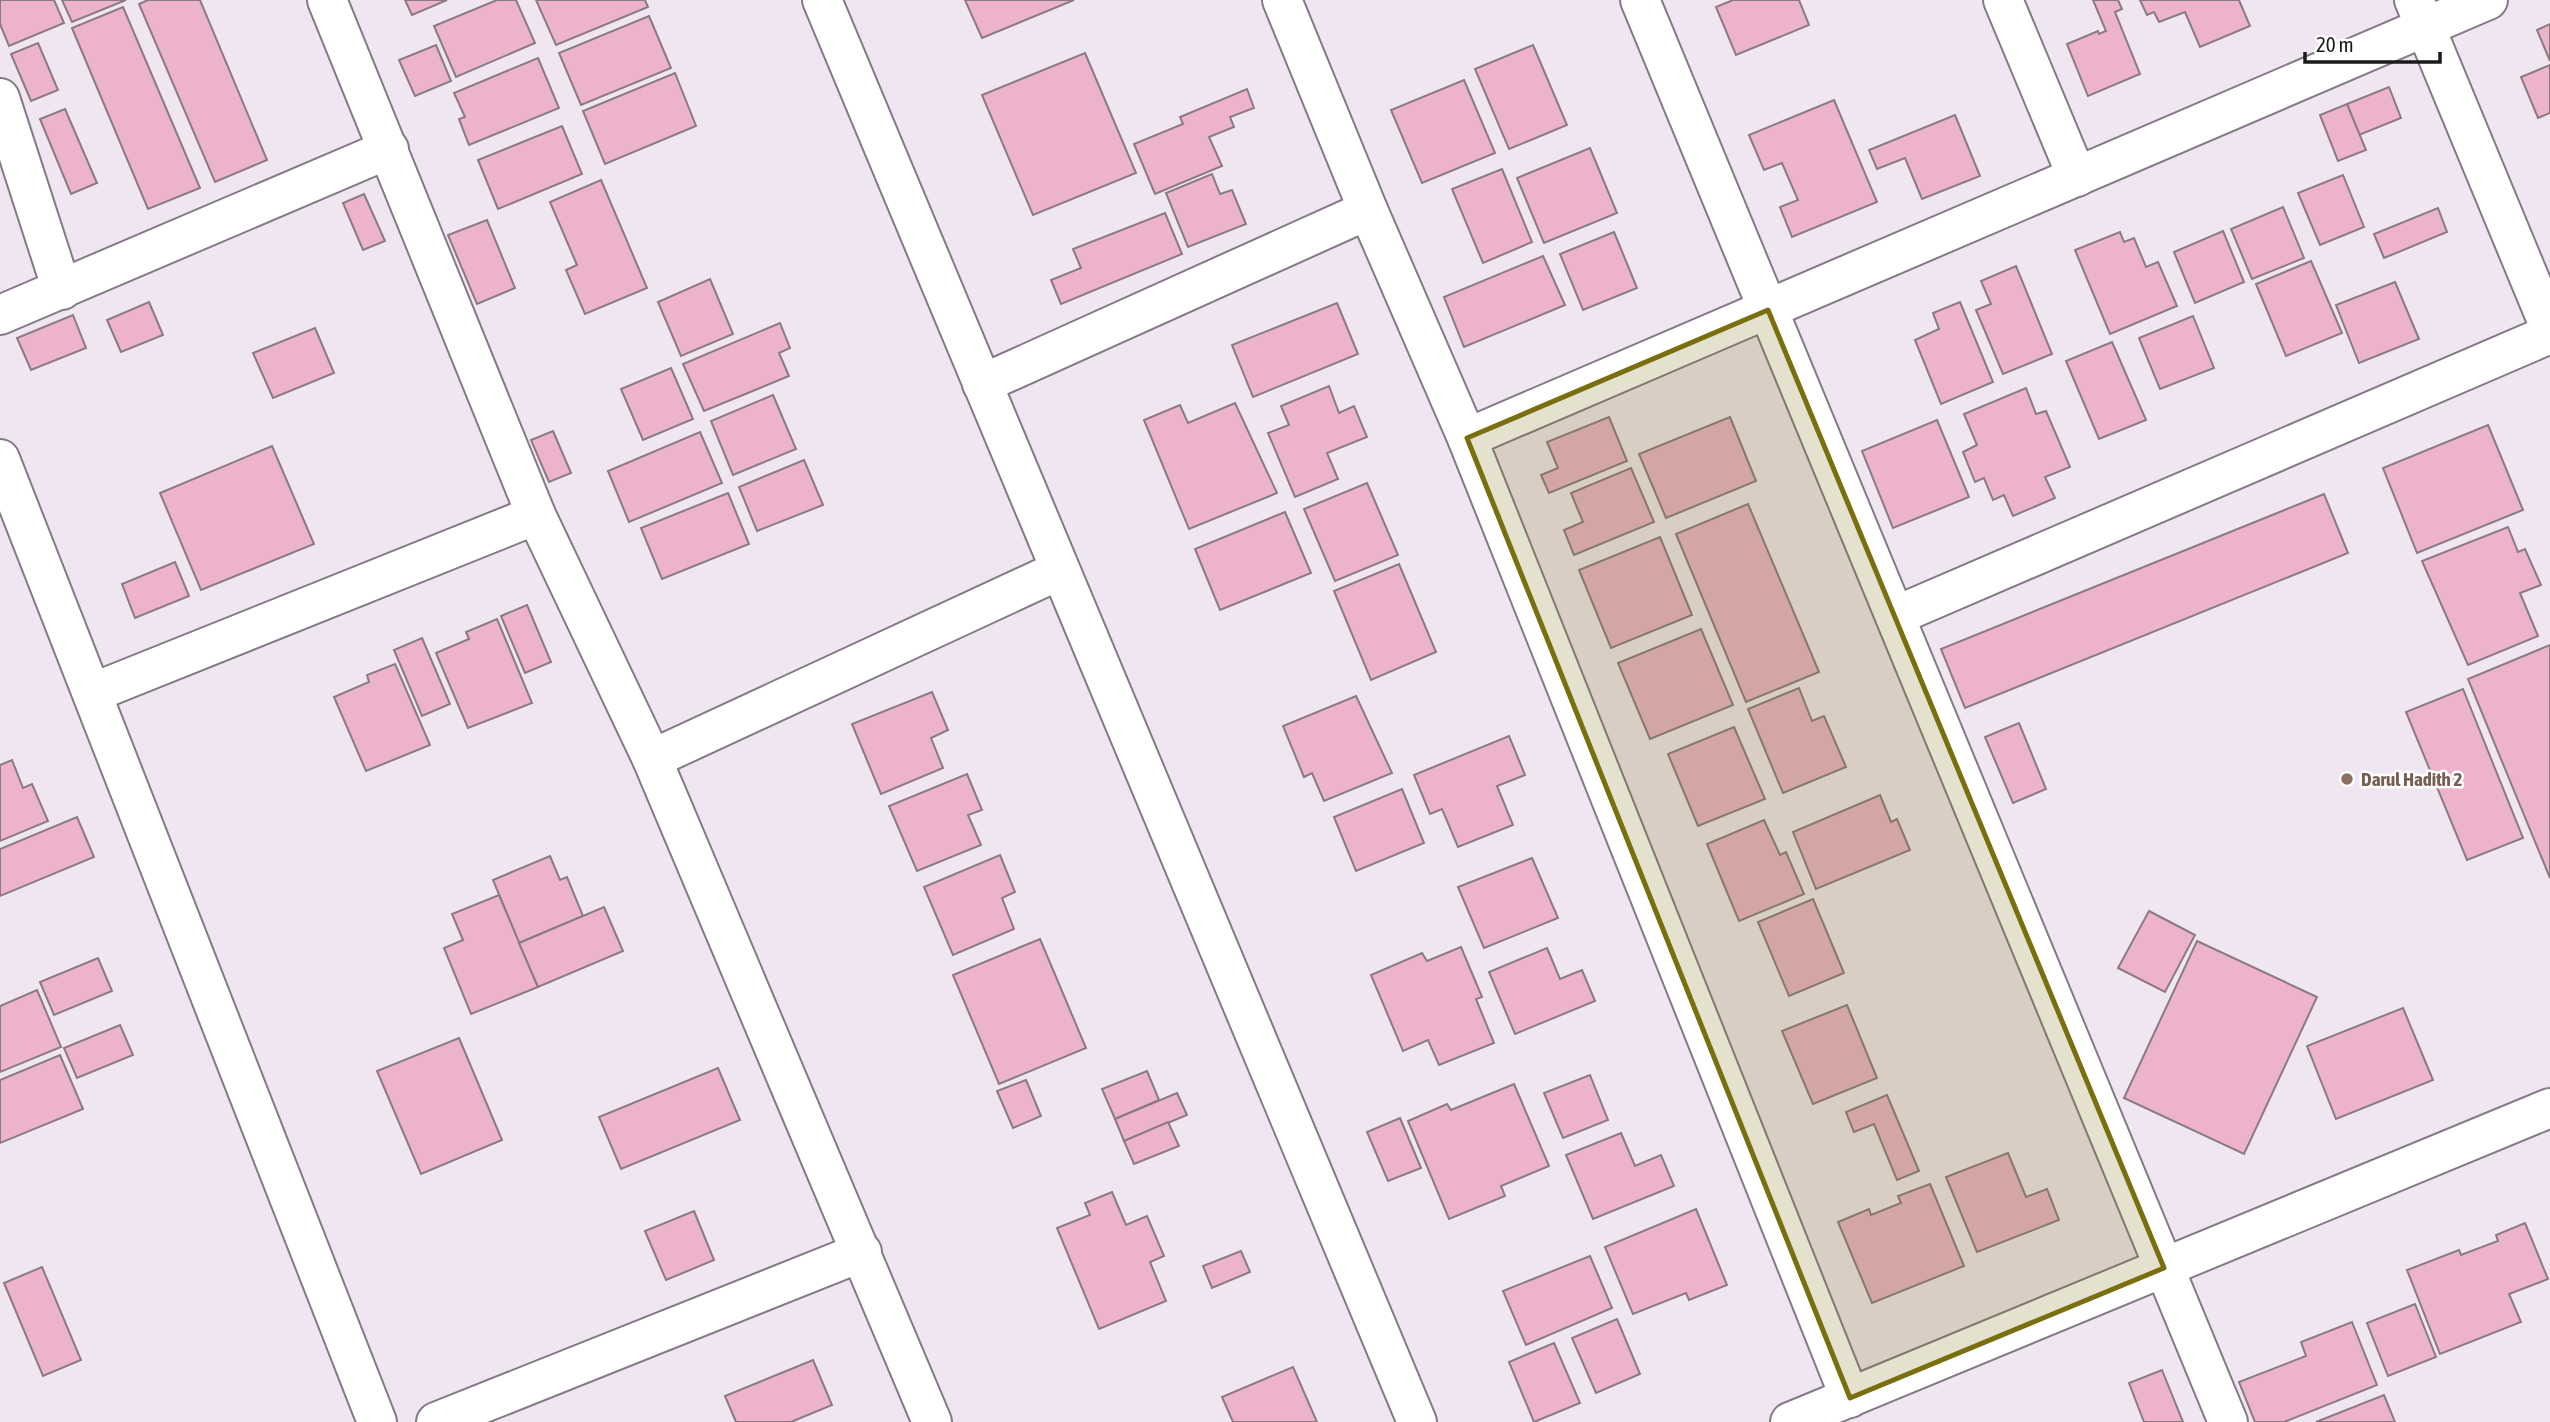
<svg xmlns="http://www.w3.org/2000/svg" width="2550" height="1422" font-family="'Asap Condensed',sans-serif">
	<style>
		.building { fill: #ecb3cb; stroke: #8a7b81; stroke-width: 2 }
		.lines { fill: none; stroke-linecap: round; stroke-linejoin: round }
		.street-casing { stroke: #837a85; stroke-width: 42 }
		.street { stroke: #fff; stroke-width: 38 }
		.marked { fill: #796f0e; fill-opacity: 0.2; stroke: #796f0e; stroke-width: 5; stroke-linejoin: round }
		.education-dot { fill: #8d6e63; stroke: #fff; stroke-width: 2.5 }
		.labels { text-anchor: middle; stroke-width: 5; stroke-linejoin: round; paint-order: stroke }
		.education-label { font-size: 19px; font-weight: bold; fill: #785e54; stroke: #fff; text-anchor: start }
	</style>
	<rect width="100%" height="100%" fill="#f0e6f2"/>
	<g class="building">
		<polygon points="0,0 54,0 64,23 9,46 0,24"/>
		<polygon points="62,0 126,0 72,22"/>
		<polygon points="148,0 200,0 267,160 215,182 139,4"/>
		<polygon points="405,0 447,0 412,15"/>
		<polygon points="497,0 516,0 535,43 456,77 434,26"/>
		<polygon points="536,0 645,0 648,7 556,45"/>
		<polygon points="965,0 1074,0 982,38"/>
		<polygon points="1733,0 1799,0 1809,25 1736,55 1716,7"/>
		<polygon points="2093,0 2118,0 2122,9 2115,12 2140,74 2088,96 2067,44 2098,31 2099,34 2106,31"/>
		<polygon points="2140,0 2239,0 2250,26 2200,47 2185,12 2159,22 2154,12 2147,15"/>
		<polygon points="123,7 200,188 148,209 72,28"/>
		<polygon points="649,16 671,68 581,105 559,53"/>
		<polygon points="2550,24 2550,61 2537,30"/>
		<polygon points="38,43 58,90 31,101 11,54"/>
		<polygon points="436,45 451,81 415,96 399,60"/>
		<polygon points="1533,45 1567,125 1509,149 1475,69"/>
		<polygon points="1085,53 1136,173 1033,215 982,95"/>
		<polygon points="538,58 559,108 469,145 459,119 465,117 454,93"/>
		<polygon points="2550,65 2550,113 2538,118 2521,77"/>
		<polygon points="675,73 696,126 605,164 583,111"/>
		<polygon points="1464,80 1495,153 1422,183 1391,110"/>
		<polygon points="2389,87 2401,118 2359,135 2347,104"/>
		<polygon points="1247,89 1254,108 1230,117 1234,127 1209,137 1222,166 1155,194 1134,144 1183,124 1180,117"/>
		<polygon points="1834,100 1877,202 1792,237 1780,207 1798,200 1782,163 1764,170 1749,135"/>
		<polygon points="2347,104 2366,150 2338,161 2320,115"/>
		<polygon points="65,109 97,183 71,194 40,119"/>
		<polygon points="1955,115 1980,176 1922,199 1905,158 1877,169 1869,150"/>
		<polygon points="562,126 582,174 498,209 478,160"/>
		<polygon points="1590,148 1617,213 1544,243 1517,178"/>
		<polygon points="1502,169 1532,242 1483,263 1452,189"/>
		<polygon points="1212,174 1220,194 1232,190 1246,224 1188,247 1166,193"/>
		<polygon points="2343,175 2364,227 2320,245 2298,193"/>
		<polygon points="601,180 647,288 585,314 566,270 577,265 550,202"/>
		<polygon points="364,194 385,241 363,250 343,203"/>
		<polygon points="2283,207 2304,258 2252,279 2231,229"/>
		<polygon points="2438,208 2447,232 2384,258 2374,234"/>
		<polygon points="1165,213 1182,254 1061,304 1051,280 1081,268 1073,249"/>
		<polygon points="487,220 515,288 477,304 448,235"/>
		<polygon points="2223,231 2244,282 2195,303 2174,252"/>
		<polygon points="1614,232 1637,288 1583,310 1560,254"/>
		<polygon points="2120,232 2124,242 2134,238 2146,267 2158,262 2177,306 2110,334 2075,250"/>
		<polygon points="1543,256 1565,305 1464,347 1444,297"/>
		<polygon points="2311,261 2342,333 2286,356 2256,284"/>
		<polygon points="2016,266 2052,354 2003,374 1976,310 1991,304 1981,281"/>
		<polygon points="710,279 733,334 681,356 658,302"/>
		<polygon points="2395,282 2419,339 2359,363 2336,305"/>
		<polygon points="149,302 163,335 121,352 107,320"/>
		<polygon points="1960,302 1993,382 1941,404 1915,340 1939,329 1933,313"/>
		<polygon points="1337,303 1358,354 1253,397 1232,345"/>
		<polygon points="73,315 86,348 31,370 17,338"/>
		<polygon points="2193,316 2214,368 2160,389 2139,338"/>
		<polygon points="780,323 790,348 779,353 789,376 704,411 683,364"/>
		<polygon points="315,328 334,373 273,398 253,353"/>
		<polygon points="2112,342 2146,420 2099,439 2066,361"/>
		<polygon points="671,368 693,419 643,440 621,389"/>
		<polygon points="1329,386 1339,413 1354,406 1367,437 1327,453 1338,479 1295,497 1268,433 1289,425 1281,406"/>
		<polygon points="2026,388 2036,414 2046,411 2070,467 2045,477 2055,498 2013,516 2004,495 1993,500 1984,478 1975,482 1963,452 1977,445 1964,414"/>
		<polygon points="773,395 796,449 733,475 711,421"/>
		<polygon points="1235,403 1277,493 1189,529 1144,420 1180,405 1188,423"/>
		<polygon points="1609,417 1627,461 1549,493 1541,475 1558,468 1547,442"/>
		<polygon points="1730,417 1756,481 1666,518 1639,454"/>
		<polygon points="1937,420 1969,497 1893,528 1862,451"/>
		<polygon points="2488,425 2523,510 2417,553 2383,468"/>
		<polygon points="553,431 571,473 549,482 531,440"/>
		<polygon points="700,432 722,483 629,522 608,471"/>
		<polygon points="272,446 314,544 201,590 160,493"/>
		<polygon points="804,460 823,505 757,531 739,487"/>
		<polygon points="1631,468 1654,522 1574,555 1564,530 1583,522 1571,493"/>
		<polygon points="1367,483 1398,555 1335,581 1304,509"/>
		<polygon points="728,493 749,544 662,579 641,528"/>
		<polygon points="2324,494 2348,553 1965,708 1941,649"/>
		<polygon points="1748,504 1819,672 1746,702 1676,534"/>
		<polygon points="1285,512 1311,573 1220,610 1195,549"/>
		<polygon points="2508,527 2518,552 2525,549 2541,585 2520,593 2538,636 2468,665 2422,561"/>
		<polygon points="1660,537 1692,615 1611,648 1579,570"/>
		<polygon points="175,562 189,596 135,618 122,584"/>
		<polygon points="1399,564 1436,652 1371,680 1334,591"/>
		<polygon points="527,605 551,662 525,673 501,616"/>
		<polygon points="497,619 532,703 468,728 436,653 469,639 466,632"/>
		<polygon points="1701,629 1733,705 1650,739 1618,663"/>
		<polygon points="422,638 450,704 422,716 394,650"/>
		<polygon points="2550,645 2550,878 2468,679"/>
		<polygon points="395,664 430,745 366,771 334,697 369,682 367,675"/>
		<polygon points="1799,688 1812,721 1824,716 1846,767 1783,793 1748,709"/>
		<polygon points="2463,689 2523,838 2467,860 2406,712"/>
		<polygon points="932,692 948,730 931,738 943,768 881,794 852,724"/>
		<polygon points="1356,696 1392,773 1324,801 1312,773 1304,777 1283,726"/>
		<polygon points="2019,723 2046,789 2013,803 1985,737"/>
		<polygon points="1734,727 1765,799 1698,826 1668,754"/>
		<polygon points="1509,736 1525,775 1497,786 1513,825 1458,847 1442,809 1430,814 1414,775"/>
		<polygon points="12,760 23,788 32,784 48,821 0,841 0,765"/>
		<polygon points="967,774 982,810 968,815 981,845 917,871 889,806"/>
		<polygon points="1402,789 1424,843 1356,871 1334,817"/>
		<polygon points="1880,795 1891,822 1897,819 1910,850 1816,889 1793,832"/>
		<polygon points="77,817 94,857 0,896 0,849"/>
		<polygon points="1764,820 1780,855 1786,852 1804,894 1739,921 1707,844"/>
		<polygon points="1000,855 1015,892 1002,898 1014,929 953,955 924,887"/>
		<polygon points="550,856 560,880 567,877 583,916 519,943 493,880"/>
		<polygon points="1532,858 1558,918 1484,948 1458,887"/>
		<polygon points="499,895 538,987 471,1014 444,948 463,940 452,914"/>
		<polygon points="1813,899 1844,973 1789,996 1758,922"/>
		<polygon points="604,907 623,951 538,987 519,943"/>
		<polygon points="2149,911 2195,935 2165,992 2118,968"/>
		<polygon points="1040,939 1086,1048 999,1084 953,975"/>
		<polygon points="2197,941 2317,997 2244,1154 2124,1098"/>
		<polygon points="1461,947 1482,997 1476,999 1494,1043 1439,1065 1428,1040 1403,1051 1371,975 1422,953 1427,961"/>
		<polygon points="1547,948 1560,979 1582,970 1595,1001 1515,1034 1489,972"/>
		<polygon points="98,958 112,991 54,1015 40,982"/>
		<polygon points="37,990 61,1047 0,1072 0,1006"/>
		<polygon points="1847,1005 1877,1078 1813,1104 1782,1031"/>
		<polygon points="2403,1008 2433,1080 2336,1119 2307,1046"/>
		<polygon points="120,1025 133,1055 77,1078 64,1048"/>
		<polygon points="459,1038 502,1140 421,1174 377,1071"/>
		<polygon points="60,1055 83,1109 0,1143 0,1080"/>
		<polygon points="718,1068 740,1120 621,1169 599,1117"/>
		<polygon points="1147,1071 1159,1100 1115,1119 1102,1089"/>
		<polygon points="1590,1075 1608,1120 1563,1138 1544,1093"/>
		<polygon points="1026,1080 1041,1116 1013,1128 997,1091"/>
		<polygon points="1514,1084 1549,1166 1501,1186 1505,1196 1449,1219 1408,1121 1447,1104 1451,1110"/>
		<polygon points="1177,1093 1187,1115 1124,1141 1115,1119"/>
		<polygon points="1887,1095 1919,1171 1897,1180 1874,1124 1854,1132 1846,1112"/>
		<polygon points="1400,1118 1421,1168 1388,1181 1367,1132"/>
		<polygon points="1168,1122 1179,1146 1134,1164 1124,1141"/>
		<polygon points="1621,1133 1635,1166 1661,1155 1674,1186 1593,1219 1566,1155"/>
		<polygon points="2008,1153 2026,1197 2047,1189 2059,1220 1977,1252 1946,1177"/>
		<polygon points="1930,1184 1964,1266 1872,1303 1838,1222 1869,1209 1871,1215 1901,1203 1898,1196"/>
		<polygon points="1112,1192 1126,1225 1147,1216 1164,1256 1150,1262 1166,1301 1099,1329 1057,1228 1090,1215 1085,1203"/>
		<polygon points="1696,1209 1727,1285 1689,1300 1686,1293 1633,1314 1605,1247"/>
		<polygon points="694,1211 714,1260 666,1280 645,1231"/>
		<polygon points="2525,1223 2548,1279 2509,1294 2521,1322 2440,1354 2407,1270 2459,1250 2461,1255 2498,1241 2496,1235"/>
		<polygon points="1241,1251 1250,1272 1212,1288 1203,1266"/>
		<polygon points="1590,1256 1612,1308 1526,1345 1503,1291"/>
		<polygon points="42,1267 81,1360 43,1376 4,1283"/>
		<polygon points="2415,1304 2436,1357 2388,1376 2367,1323"/>
		<polygon points="1617,1319 1640,1374 1596,1393 1572,1338"/>
		<polygon points="2352,1322 2377,1385 2284,1422 2255,1422 2239,1382 2306,1356 2301,1342"/>
		<polygon points="1554,1343 1580,1403 1534,1422 1509,1362"/>
		<polygon points="813,1360 832,1405 791,1422 736,1422 725,1396"/>
		<polygon points="1293,1367 1317,1422 1233,1422 1222,1397"/>
		<polygon points="2162,1370 2183,1422 2144,1422 2129,1383"/>
		<polygon points="2384,1395 2395,1422 2316,1422"/>
	</g>
	<g class="lines">
		<defs>
			<g id="street">
				<polyline points="327,0 536,515 652,759 932,1422"/>
				<polyline points="822,0 1417,1422"/>
				<polyline points="1282,0 1368,210 1467,438 1850,1398"/>
				<polyline points="1640,0 2228,1422"/>
				<polyline points="2003,0 2077,177"/>
				<polyline points="2414,0 2550,328"/>
				<polyline points="0,98 62,290"/>
				<polyline points="0,315 389,149"/>
				<polyline points="982,384 1368,210"/>
				<polyline points="1467,438 2488,0"/>
				<polyline points="0,459 377,1422"/>
				<polyline points="1895,616 2550,334"/>
				<polyline points="92,693 536,515"/>
				<polyline points="652,759 1060,570"/>
				<polyline points="436,1422 862,1252"/>
				<polyline points="1790,1422 2550,1108"/>
			</g>
		</defs>
		<use href="#street" class="street-casing"/>
		<use href="#street" class="street"/>
	</g>
	<path class="marked" d="M 1768,310 L 2164,1268 L 1850,1398 L 1467,438 Z"/>
	<circle class="education-dot" cx="2347" cy="779" r="7"/>
	<g class="labels">
		<g class="education-label">
			<text x="2361" y="786">Darul Hadith 2</text>
		</g>
	</g>
	<path d="M2305 52v10h135v-10" fill="none" stroke="#1c191d" stroke-width="3.5"/>
	<text x="2316" y="52" font-size="21" fill="#1c191d" stroke="#ffffff" stroke-width="5" paint-order="stroke">20 m</text>
</svg>
